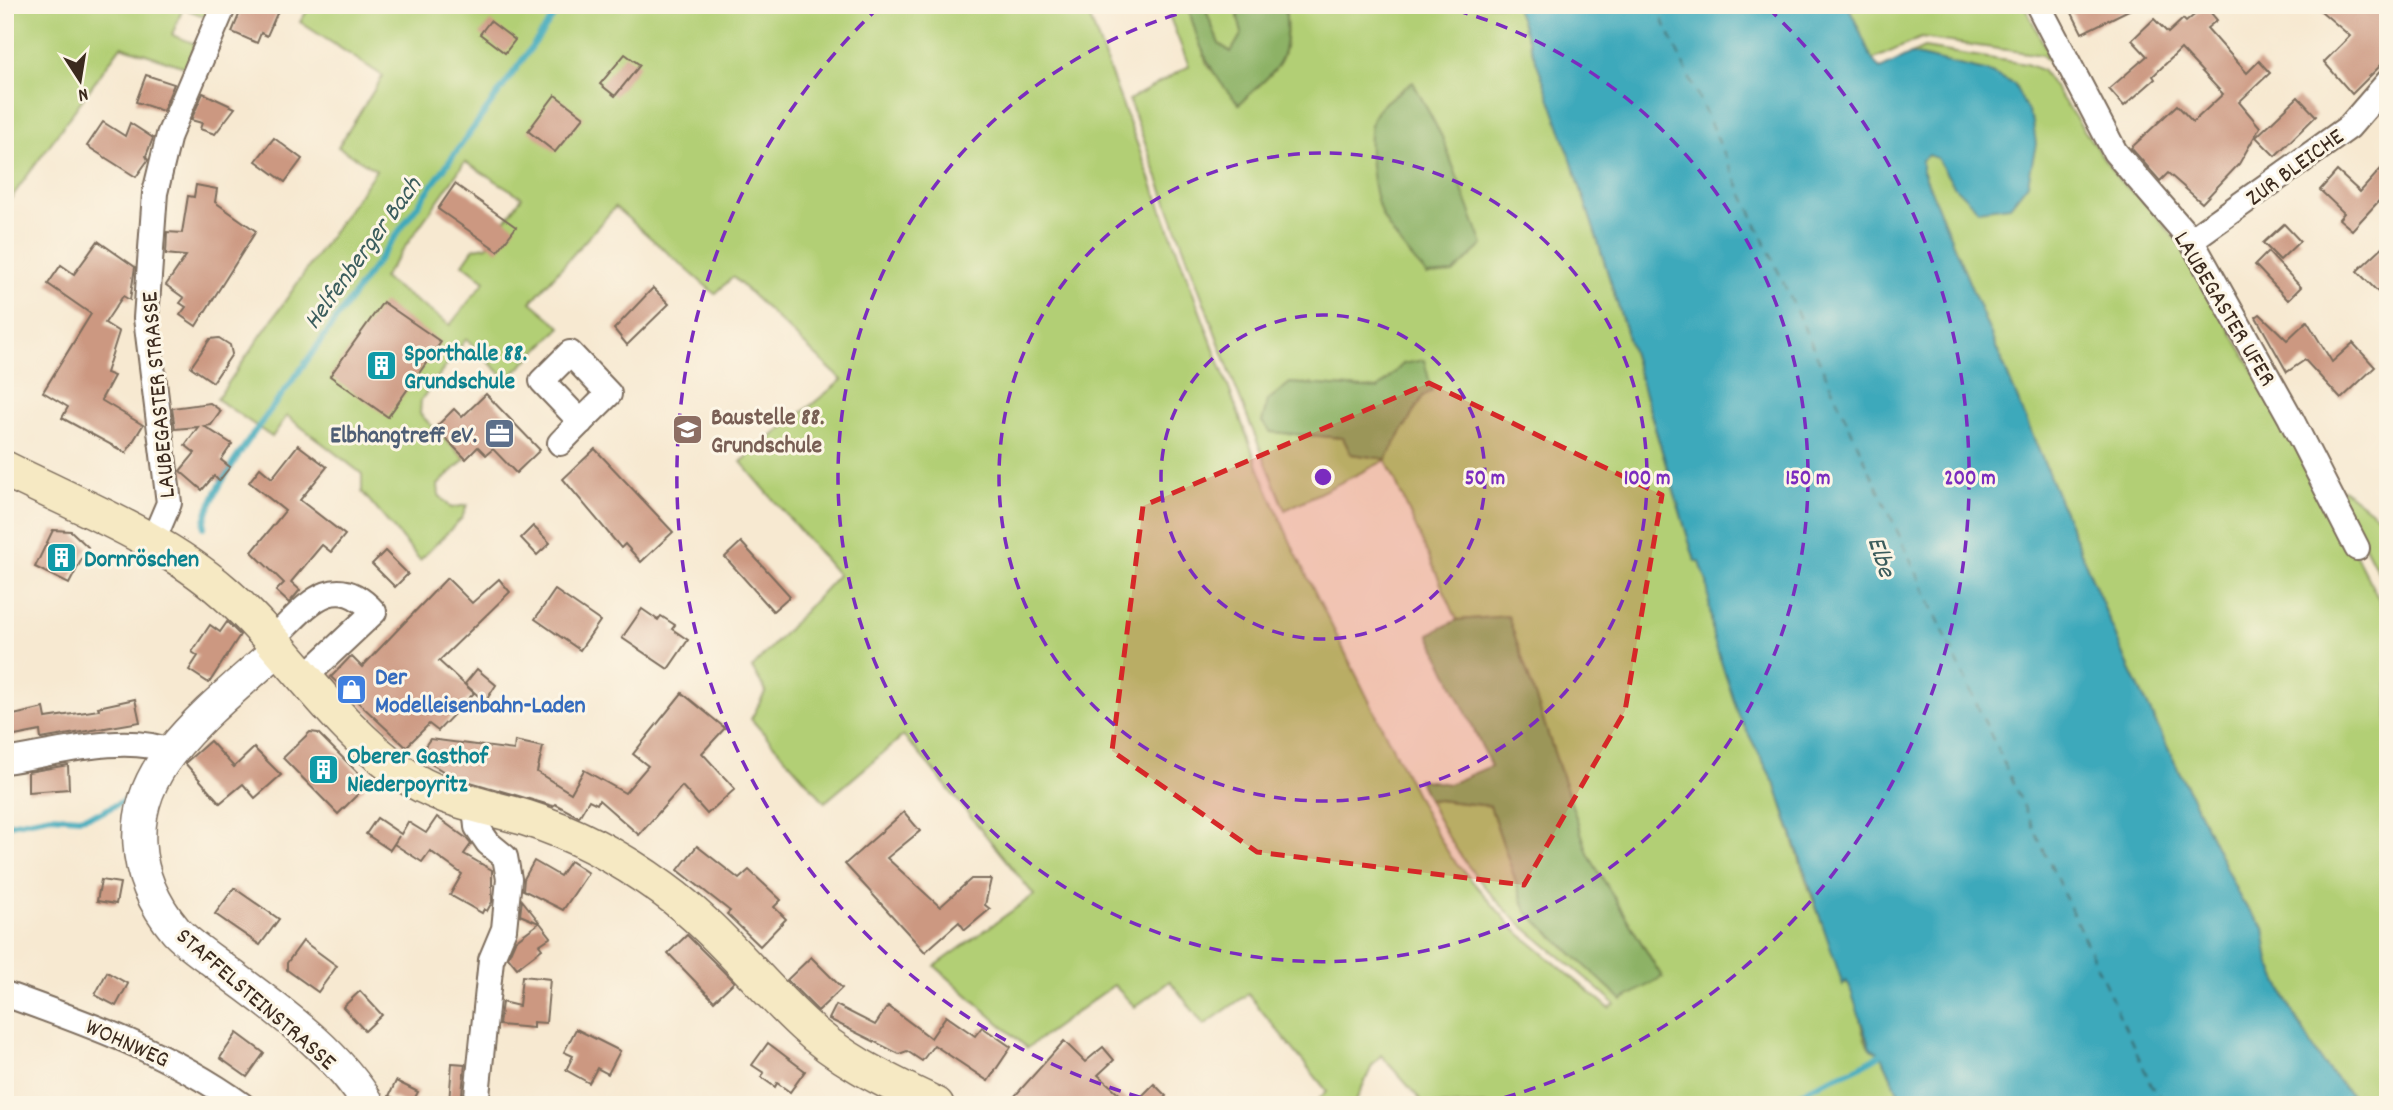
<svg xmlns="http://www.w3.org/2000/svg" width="2393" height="1110" font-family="Dekko,sans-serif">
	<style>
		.green { fill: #b2cf75; stroke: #767c4a; stroke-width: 2; fill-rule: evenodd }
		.forest { fill: #8db266; stroke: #646e42; stroke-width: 2 }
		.water { fill: #3ca9bb; stroke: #3c6a6c; stroke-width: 2 }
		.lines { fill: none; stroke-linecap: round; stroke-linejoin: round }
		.stream { stroke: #3ca9bb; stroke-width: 6 }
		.ferry { stroke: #3b5d5d; stroke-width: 2; stroke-dasharray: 9 7; stroke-linecap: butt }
		.building { fill: #cc9881 }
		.minor-casing { stroke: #7d6d5d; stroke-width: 28 }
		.tertiary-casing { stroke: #7d6d5d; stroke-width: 35 }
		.secondary-casing { stroke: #7d6d5d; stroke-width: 38 }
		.minor { stroke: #fff; stroke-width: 24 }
		.tertiary { stroke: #fff; stroke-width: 32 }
		.secondary { stroke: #f6e9c3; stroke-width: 35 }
		.marked { fill: #d62828; fill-opacity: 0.2; stroke: #d62828; stroke-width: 5; stroke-dasharray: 14 9; stroke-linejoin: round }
		.ring { fill: none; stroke: #7b2cbf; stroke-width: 3.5; stroke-dasharray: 12 9 }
		.labels { text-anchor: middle; stroke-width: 6; stroke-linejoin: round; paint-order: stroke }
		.street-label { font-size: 24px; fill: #3b2a1e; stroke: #fcf5e5 }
		.culture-label { font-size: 24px; font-weight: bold; fill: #0d838f; stroke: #fcf5e5; text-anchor: start }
		.education-label { font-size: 24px; font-weight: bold; fill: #785e54; stroke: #fcf5e5; text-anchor: start }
		.service-label { font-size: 24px; font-weight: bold; fill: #4e5e75; stroke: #fcf5e5; text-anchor: end }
		.shop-label { font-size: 24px; font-weight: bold; fill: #366cbe; stroke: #fcf5e5; text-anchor: start }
		.water-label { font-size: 26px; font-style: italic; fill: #3b5d5d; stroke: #fcf5e5 }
		.centre { fill: #7b2cbf; stroke: #fcf5e5; stroke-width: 3.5 }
		.ring-label { font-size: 21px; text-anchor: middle; font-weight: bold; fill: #7b2cbf; stroke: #fcf5e5; stroke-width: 6; stroke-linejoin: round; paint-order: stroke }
	</style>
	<rect width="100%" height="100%" fill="#fcf5e5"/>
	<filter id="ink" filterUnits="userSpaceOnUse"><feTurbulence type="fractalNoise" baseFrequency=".0143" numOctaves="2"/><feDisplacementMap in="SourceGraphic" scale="14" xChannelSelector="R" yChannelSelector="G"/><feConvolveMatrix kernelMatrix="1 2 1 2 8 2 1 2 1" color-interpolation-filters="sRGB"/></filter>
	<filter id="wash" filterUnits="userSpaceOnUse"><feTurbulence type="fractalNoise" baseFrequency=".00686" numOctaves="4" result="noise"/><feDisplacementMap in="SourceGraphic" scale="28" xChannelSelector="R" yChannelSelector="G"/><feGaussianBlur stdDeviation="1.57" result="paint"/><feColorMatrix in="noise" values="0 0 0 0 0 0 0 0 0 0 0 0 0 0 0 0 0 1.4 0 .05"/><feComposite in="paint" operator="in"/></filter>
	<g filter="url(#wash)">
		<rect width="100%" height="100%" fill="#f7e9d1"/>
		<g class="green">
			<polygon points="5,5 212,5 206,17 183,8 172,35 196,44 185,67 121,46 9,201 5,199"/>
			<path d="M 311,5 L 1085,5 L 1261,474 L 1294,550 L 1427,817 L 1451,857 L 1514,929 L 1609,1008 L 1615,1004 C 1586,977 1555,953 1524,927 C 1487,895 1448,844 1428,799 L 1490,806 L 1526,911 L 1662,977 L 1589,856 L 1508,616 L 1457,620 L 1386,460 L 1285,510 L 1235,386 L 1129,100 L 1189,66 L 1165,5 L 1188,5 L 1207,64 L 1239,104 C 1280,66 1291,64 1285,5 L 1515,5 C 1586,186 1638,375 1695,561 L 1700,562 L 1707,582 L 1713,637 L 1739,716 L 1776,786 L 1808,886 L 1844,982 C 1862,990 1857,1036 1871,1049 C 1874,1051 1878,1052 1881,1054 L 1904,1105 L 1425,1105 L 1381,1055 L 1372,1066 L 1354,1105 L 1313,1105 L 1327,1091 L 1248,994 L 1204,1025 L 1170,981 L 1135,1007 L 1114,985 L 1027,1048 L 935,966 L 1034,895 L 929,765 L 903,736 L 825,802 L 751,719 L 766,691 L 752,668 L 838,575 L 741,462 L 842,380 L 733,277 L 715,294 L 615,207 L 531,302 L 561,327 L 507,380 L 466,339 L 421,400 L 420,414 L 465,459 L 438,485 L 439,495 L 451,508 L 467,505 L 462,518 L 420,560 L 362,492 L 362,474 L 287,416 L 272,437 L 217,399 L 376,170 L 338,147 L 383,76 L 300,22 ZM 465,162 L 522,197 L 487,246 L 474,248 L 463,264 L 485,281 L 450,325 L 383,278 ZM 1403,364 L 1423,396 L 1386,459 L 1351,454 L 1343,438 L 1271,432 L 1290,383 L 1378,389 Z"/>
			<polygon points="1204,5 1235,5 1242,33 1232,52 1219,44"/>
			<polygon points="1848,5 2024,5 2055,66 2042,55 1921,38 1872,60"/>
			<polygon points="1924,48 2026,64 2042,70 2119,180 2154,212 2183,249 2312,471 2388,617 2388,1105 2360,1105 2323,1064 2293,1013 2269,962 2264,928 2241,900 2127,663 1922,169 1922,160 1928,155 1937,158 1954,186 2032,122 2014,84 1989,72 1911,54"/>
			<polygon points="2343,489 2388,524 2388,590 2339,497"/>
		</g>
		<g class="forest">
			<path d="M 1188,5 L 1204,5 L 1219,44 L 1231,52 L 1242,33 L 1235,5 L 1285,5 C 1291,64 1279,66 1239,104 C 1211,76 1197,44 1188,5 Z"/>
			<path d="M 1413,82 L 1442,137 L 1483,245 L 1453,273 L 1427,275 C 1412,258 1395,240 1384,219 C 1373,199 1365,140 1373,118 C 1379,103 1400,92 1413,82 Z"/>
			<polygon points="1424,360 1432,391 1423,396 1386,459 1351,454 1343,438 1271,432 1262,422 1268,400 1290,383 1378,389 1403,364"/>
			<polygon points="1508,616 1589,856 1662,977 1622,1000 1526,911 1490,806 1428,799 1418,779 1449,784 1491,766 1429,634 1457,620"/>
		</g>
		<path class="water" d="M 1515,5 L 1848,5 L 1872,59 L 1880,69 L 1911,54 L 1989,72 L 2014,84 L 2033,122 L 2036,144 L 2028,183 L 2010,206 L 1978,210 L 1954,186 L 1937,158 L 1929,155 L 1922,160 L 1922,169 L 2127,663 L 2241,900 L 2264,928 L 2269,962 L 2293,1013 L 2323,1064 L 2360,1105 L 1904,1105 L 1881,1054 L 1870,1048 L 1849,985 L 1846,981 L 1843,985 L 1776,786 L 1739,716 L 1713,637 L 1707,582 L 1700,562 L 1695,561 C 1639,375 1586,187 1515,5 Z"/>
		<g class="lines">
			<g class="stream">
				<path d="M 204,527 C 207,488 276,404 301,369 C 387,247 475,126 562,5"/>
				<polyline points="5,825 51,816 80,818 100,813 127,799 135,787"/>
				<path d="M 1784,1105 C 1814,1080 1850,1076 1881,1054"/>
			</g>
			<polyline class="ferry" points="1656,5 2151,1084 2167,1105"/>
		</g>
		<g id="blocks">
			<g class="building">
				<polygon points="243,5 265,5 278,11 267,36 261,33 257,43 232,32"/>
				<polygon points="2068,5 2139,5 2082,33"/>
				<polygon points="2314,5 2388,5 2388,58 2352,94 2324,62 2350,36"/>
				<polygon points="2205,6 2217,20 2207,28 2247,73 2259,61 2270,73 2239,102 2260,127 2239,164 2202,203 2168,173 2160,181 2131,148 2177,105 2193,122 2223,94 2181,49 2153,76 2155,79 2124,106 2109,89 2147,56 2132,40 2154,19 2168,33 2183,19 2186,22"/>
				<polygon points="490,21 515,40 505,53 480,34"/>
				<polygon points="625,54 640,65 615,96 600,84"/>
				<polygon points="146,75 174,84 163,111 136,102"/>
				<polygon points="203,93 235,108 215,134 200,129 202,123 191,120"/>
				<polygon points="555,95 584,117 555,152 528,131"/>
				<polygon points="2298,97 2316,116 2275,156 2256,137"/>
				<polygon points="103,122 125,136 130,123 153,138 146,156 148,160 136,177 87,146"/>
				<polygon points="274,138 302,159 285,182 256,161"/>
				<polygon points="2388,161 2388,191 2352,230 2339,219 2344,213 2320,190 2337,171 2360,192"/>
				<polygon points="455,184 516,227 498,251 438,209"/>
				<polygon points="196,185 217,189 215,202 256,231 196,326 180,315 186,307 180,303 184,298 166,285 186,256 166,254 167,232 182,233 188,196 194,197"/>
				<polygon points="2284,224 2300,241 2280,260 2263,243"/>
				<polygon points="98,241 135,267 130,300 123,296 105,323 119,332 106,373 114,376 101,400 143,425 126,453 62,418 68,407 43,392 91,314 48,284 61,265 74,274"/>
				<polygon points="2388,242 2388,302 2357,271"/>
				<polygon points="2268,252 2301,287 2288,300 2255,265"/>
				<polygon points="653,288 669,304 627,345 614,329"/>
				<polygon points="383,302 441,342 388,417 330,376"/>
				<polygon points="2260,314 2287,340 2307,321 2332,362 2353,343 2375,367 2341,399 2305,360 2287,372 2256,317"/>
				<polygon points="219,338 230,345 232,354 213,382 191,367 210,339"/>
				<polygon points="486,394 540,450 516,473 493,449 486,455 478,447 466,459 435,428 454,409 462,417"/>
				<polygon points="210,403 221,411 211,425 204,426 232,444 221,460 230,467 219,481 214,476 202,490 180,471 195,453 185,445 198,427 175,429 172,408"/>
				<polygon points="298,445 327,467 300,500 345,535 331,552 322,545 291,582 300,590 289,603 276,591 284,583 252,552 285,511 249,482 260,468 272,478"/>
				<polygon points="595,449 673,532 641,562 625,544 621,548 563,479"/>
				<polygon points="533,526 550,543 537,555 521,538"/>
				<polygon points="53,530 71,531 88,547 69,584 35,567"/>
				<polygon points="741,542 790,596 773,611 725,557"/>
				<polygon points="385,551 408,574 395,587 372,564"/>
				<polygon points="447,578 472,603 499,579 510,592 439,661 474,693 438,731 429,724 406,747 331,677 351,656 362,667"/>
				<polygon points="555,590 600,621 580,650 535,619"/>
				<polygon points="642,609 658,620 661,616 675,625 672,629 688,640 668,669 622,638"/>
				<polygon points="227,622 240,635 209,683 189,670 198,656 192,652 210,625 220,632"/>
				<polygon points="477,669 496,685 485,702 465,684"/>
				<polygon points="682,693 725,728 702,753 735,789 707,814 682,786 639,835 599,800 597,804 589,800 579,817 555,804 553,806 453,777 418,756 430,739 514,750 515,741 543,747 537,772 571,793 584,770 625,793 648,766 633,754"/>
				<polygon points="135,699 140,722 41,739 40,731 5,738 5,717 44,708 46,718 99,710 98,707"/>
				<polygon points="310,732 318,733 365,780 364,788 338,814 283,758"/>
				<polygon points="210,741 234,767 254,748 281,775 255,798 243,784 220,803 185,763"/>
				<polygon points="68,765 69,789 28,792 28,772"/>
				<polygon points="904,812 920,831 887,858 940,907 971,879 991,879 985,905 990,909 965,930 959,922 925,952 845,864"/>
				<polygon points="437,817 466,838 471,844 464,854 492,870 492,902 487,911 484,909 482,913 450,895 462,874 430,851 422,862 394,844 399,836 390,850 366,834 377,818 401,834 408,822 426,833"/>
				<polygon points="697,846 739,879 749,870 781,900 774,907 786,919 760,946 727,914 730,911 678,870"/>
				<polygon points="534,861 560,876 570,861 588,873 563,910 523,890 524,879"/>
				<polygon points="101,880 120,883 116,904 97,901"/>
				<polygon points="234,888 279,919 260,945 215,914"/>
				<polygon points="522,900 551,937 539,945 542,949 517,968 508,957 515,941 539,923 520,915"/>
				<polygon points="687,935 734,982 714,1001 668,953"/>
				<polygon points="303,941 337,966 318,992 287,970 287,963"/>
				<polygon points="811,957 842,988 818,1011 787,980"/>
				<polygon points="107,972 128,984 116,1006 95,995"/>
				<polygon points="522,976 550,979 546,1023 533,1022 533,1028 499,1025 502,1002 519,1006"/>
				<polygon points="360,991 382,1015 365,1031 343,1007"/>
				<polygon points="836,1005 875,1025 888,1006 931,1038 946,1016 975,1036 982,1027 1011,1047 988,1081 934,1045 922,1061 907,1051 899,1054 829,1019"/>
				<polygon points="576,1029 620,1051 608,1074 597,1068 589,1083 566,1070 573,1056 564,1052"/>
				<polygon points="237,1033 264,1053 247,1077 220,1058"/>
				<polygon points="1064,1041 1085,1062 1103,1047 1114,1060 1098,1075 1132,1105 1022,1105 1013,1098"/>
				<polygon points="768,1043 805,1071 790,1092 777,1083 775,1087 761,1077 764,1073 752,1065"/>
				<polygon points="452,1063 465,1064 461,1103 449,1103"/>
				<polygon points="396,1081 418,1092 411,1105 389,1096"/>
				<polygon points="1154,1084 1166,1096 1157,1105 1133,1105"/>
			</g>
		</g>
	</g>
	<g filter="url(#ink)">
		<use href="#blocks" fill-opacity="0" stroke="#7d6d5d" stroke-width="2"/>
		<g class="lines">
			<defs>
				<g id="minor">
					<polyline points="2038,5 2115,152 2191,240 2290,417 2357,548"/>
					<polyline points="2191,240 2349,127 2388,82"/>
					<path d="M 560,443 C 576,426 593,410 609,394 L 570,353 L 542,381 L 581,422"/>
					<polyline points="152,543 169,503 146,318 155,193 169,135 224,5"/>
					<path d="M 271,641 C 304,610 332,566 374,612 L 305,677"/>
					<path d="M 5,761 C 53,754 126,732 171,752"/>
					<polyline points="475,806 477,827 488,843 505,857 509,879 504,929 491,960 476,1105"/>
					<path d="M 5,994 C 89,1024 170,1053 242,1105"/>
				</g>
				<path id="tertiary" d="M 278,649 C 242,682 201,714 171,752 C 125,809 131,877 176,931 C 190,946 210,958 226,971 C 277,1010 335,1049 369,1105"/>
				<path id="secondary" d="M 5,469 C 79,506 163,538 225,593 C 288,648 333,725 402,773 C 440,800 483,805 526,818 C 574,833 622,859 663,889 C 717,928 756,981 804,1025 C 842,1061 889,1082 936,1105"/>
			</defs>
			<use href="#minor" class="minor-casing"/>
			<use href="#tertiary" class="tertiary-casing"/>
			<use href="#secondary" class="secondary-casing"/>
			<use href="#minor" class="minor"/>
			<use href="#tertiary" class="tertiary"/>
			<use href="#secondary" class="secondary"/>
		</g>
	</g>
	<path class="marked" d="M 1429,383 L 1662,495 L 1625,711 L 1524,885 L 1257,852 L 1112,751 L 1143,506 Z"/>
	<g class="ring">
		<circle cx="1323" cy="477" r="162"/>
		<circle cx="1323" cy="477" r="324"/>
		<path d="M1436 5A485 485 0 1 1 1210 5"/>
		<path d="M1161 1103A647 647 0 0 1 878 8M1768 8A647 647 0 0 1 1485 1103"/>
	</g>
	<defs>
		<symbol id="building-square" viewBox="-11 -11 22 22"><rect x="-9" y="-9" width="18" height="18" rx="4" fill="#0f9aa8" stroke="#fcf5e5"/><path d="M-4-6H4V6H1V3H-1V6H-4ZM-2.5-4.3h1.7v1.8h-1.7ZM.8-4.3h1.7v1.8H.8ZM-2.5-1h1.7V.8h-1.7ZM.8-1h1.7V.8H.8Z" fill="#fff"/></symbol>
		<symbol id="school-square" viewBox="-11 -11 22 22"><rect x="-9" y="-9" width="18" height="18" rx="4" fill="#8d6e63" stroke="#fcf5e5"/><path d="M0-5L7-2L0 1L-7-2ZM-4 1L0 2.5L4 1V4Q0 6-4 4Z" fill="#fff"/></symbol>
		<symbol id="office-square" viewBox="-11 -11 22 22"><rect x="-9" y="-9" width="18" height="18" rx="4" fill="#5c6f8a" stroke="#fcf5e5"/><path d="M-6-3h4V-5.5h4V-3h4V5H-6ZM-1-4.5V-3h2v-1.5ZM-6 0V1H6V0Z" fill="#fff"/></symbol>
		<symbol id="shop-square" viewBox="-11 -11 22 22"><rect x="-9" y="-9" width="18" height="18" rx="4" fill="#3f7fe0" stroke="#fcf5e5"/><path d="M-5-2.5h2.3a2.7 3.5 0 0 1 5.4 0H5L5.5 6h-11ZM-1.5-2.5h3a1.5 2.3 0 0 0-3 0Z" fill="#fff"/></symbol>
	</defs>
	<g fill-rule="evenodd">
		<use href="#building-square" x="364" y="348" width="35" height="35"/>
		<use href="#school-square" x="670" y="412" width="35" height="35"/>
		<use href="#office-square" x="482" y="416" width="35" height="35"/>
		<use href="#building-square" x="44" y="540" width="35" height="35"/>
		<use href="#shop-square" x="334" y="672" width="35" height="35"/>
		<use href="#building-square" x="306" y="752" width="35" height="35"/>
	</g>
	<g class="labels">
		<g class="street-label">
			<text transform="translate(2294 166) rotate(-36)" y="8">ZUR BLEICHE</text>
			<text transform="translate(2226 308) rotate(59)" y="8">LAUBEGASTER UFER</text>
			<text transform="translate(157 395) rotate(-95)" y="8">LAUBEGASTER STRASSE</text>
			<text transform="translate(257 998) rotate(41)" y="8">STAFFELSTEINSTRASSE</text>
			<text transform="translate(128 1042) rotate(24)" y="8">WOHNWEG</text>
		</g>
		<g class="culture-label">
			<text x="404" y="360">Sporthalle 88.<tspan x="404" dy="28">Grundschule</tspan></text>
			<text x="84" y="566">Dornröschen</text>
			<text x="347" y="763">Oberer Gasthof<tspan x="347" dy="28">Niederpoyritz</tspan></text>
		</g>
		<g class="education-label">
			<text x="711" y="424">Baustelle 88.<tspan x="711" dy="28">Grundschule</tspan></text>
		</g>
		<g class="service-label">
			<text x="477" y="442">Elbhangtreff eV.</text>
		</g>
		<g class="shop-label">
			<text x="375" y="684">Der<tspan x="375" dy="28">Modelleisenbahn-Laden</tspan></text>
		</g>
		<g class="water-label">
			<text transform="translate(361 252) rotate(-54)" y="9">Helfenberger Bach</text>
			<text transform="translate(1883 556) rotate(72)" y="9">Elbe</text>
		</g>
	</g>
	<circle cx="1323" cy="477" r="10" class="centre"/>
	<g class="ring-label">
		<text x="1485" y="484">50 m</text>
		<text x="1647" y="484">100 m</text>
		<text x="1808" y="484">150 m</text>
		<text x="1970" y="484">200 m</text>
	</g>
	<rect width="2393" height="1110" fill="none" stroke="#fcf5e5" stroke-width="28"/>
	<g transform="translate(80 80) rotate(168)" stroke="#fcf5e5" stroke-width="5" paint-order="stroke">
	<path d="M0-5L12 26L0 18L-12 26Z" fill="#3b2a1e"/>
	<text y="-10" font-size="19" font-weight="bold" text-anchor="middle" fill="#3b2a1e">N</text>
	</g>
</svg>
